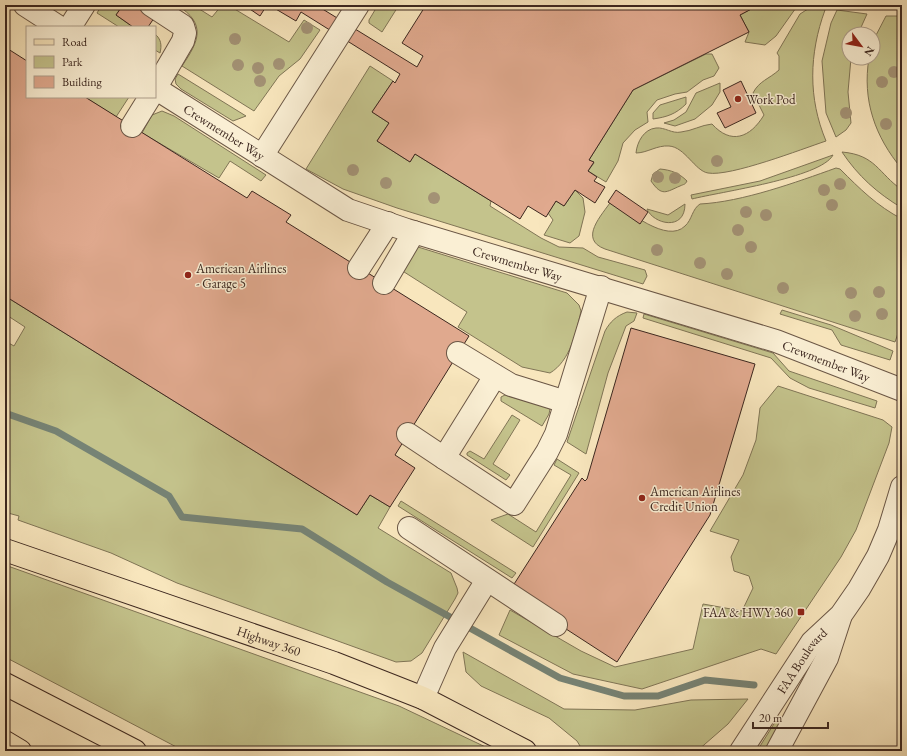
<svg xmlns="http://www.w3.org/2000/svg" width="907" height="756" font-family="'EB Garamond',serif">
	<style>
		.green { fill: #c4c38c; stroke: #807556 }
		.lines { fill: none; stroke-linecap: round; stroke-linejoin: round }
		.stream { stroke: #768375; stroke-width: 7 }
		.building { fill: #e0a98e; stroke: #3c271f }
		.minor-casing { stroke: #6b5746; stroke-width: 24 }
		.major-casing { stroke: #3c271f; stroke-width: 24 }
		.highway-casing { stroke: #3c271f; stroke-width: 24 }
		.minor { stroke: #faefd4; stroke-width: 22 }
		.major { stroke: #f8e6bd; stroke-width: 22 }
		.highway { stroke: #f8e6bd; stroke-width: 22 }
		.tree { fill: #a39275 }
		.poi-dot { fill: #8f2418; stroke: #faefd4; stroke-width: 1.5 }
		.labels { text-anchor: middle; stroke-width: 3; stroke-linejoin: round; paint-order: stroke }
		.poi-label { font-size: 13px; fill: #3c271f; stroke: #faefd4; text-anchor: start }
		.street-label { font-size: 13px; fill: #3c271f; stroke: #faefd4 }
	</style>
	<rect width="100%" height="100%" fill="#f8e6bd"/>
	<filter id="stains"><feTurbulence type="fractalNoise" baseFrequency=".005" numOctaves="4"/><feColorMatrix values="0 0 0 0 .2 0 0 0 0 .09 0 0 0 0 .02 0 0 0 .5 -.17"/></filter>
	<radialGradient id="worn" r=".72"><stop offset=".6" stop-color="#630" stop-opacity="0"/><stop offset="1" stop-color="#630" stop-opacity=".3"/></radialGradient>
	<g class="green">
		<polygon points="106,5 120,9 116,15 133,27 119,27 97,13 100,8"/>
		<path d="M 177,5 L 193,5 L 212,17 L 222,5 L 228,5 L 289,42 L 304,20 L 320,30 L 300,59 L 279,76 L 254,111 L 182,66 C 199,41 207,24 177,5 Z"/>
		<polygon points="378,5 399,5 382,32 369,23 369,20"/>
		<polygon points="759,5 798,5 776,36 765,45 745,42 749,32 740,15"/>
		<path d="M 811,7 L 818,7 L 825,10 C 809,54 808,98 826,141 C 802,149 730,177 708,173 C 695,171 685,147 669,146 C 657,145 647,153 636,153 C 637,142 644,129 656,128 C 665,127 672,134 681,132 C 692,131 701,125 712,124 C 731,145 750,138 764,115 L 753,93 C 759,81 769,79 779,70 L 779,56 L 777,53 L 800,14 Z"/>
		<polygon points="837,10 867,14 858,34 849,34 849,58 851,58 848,92 851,123 846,130 836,137 826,113 822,61 831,23"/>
		<path d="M 886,16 L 902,16 L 902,169 C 875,137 862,100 869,58 L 873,58 L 873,41 Z"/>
		<path d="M 155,34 C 161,39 162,45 160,53 L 155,50 Z"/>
		<polygon points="706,54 712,54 719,68 714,76 703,80 687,92 675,94 657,100 647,112 648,122 635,130 623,143 618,161 606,182 588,171 594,163 589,160 633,90"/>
		<polygon points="370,66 393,81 372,112 389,123 377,141 410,162 415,154 491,201 490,206 541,238 559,247 583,248 598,257 645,270 647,276 643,284 397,208 343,189 306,169"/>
		<polygon points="178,74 246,116 233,121 181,89 176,84 175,79"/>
		<polygon points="720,83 720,92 712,105 695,119 675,126 664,123 674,120 686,112 696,93"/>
		<polygon points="85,97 129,97 116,117"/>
		<path d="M 686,97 L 686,104 C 676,114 667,117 653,119 L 653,113 L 660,105 Z"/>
		<polygon points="162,111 174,116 266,175 261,181 230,161 219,178 142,133 152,115"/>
		<path d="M 842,152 C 876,155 878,173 902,190 L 902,208 C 877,193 858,176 842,152 Z"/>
		<path d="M 833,155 C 821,178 719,192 692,199 L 691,195 L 760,181 Z"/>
		<path d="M 836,168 L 840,169 C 860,189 877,206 902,219 L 902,322 L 895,342 L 605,249 C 578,239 602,215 612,200 C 628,211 667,244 685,226 C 692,220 692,209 700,204 C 742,202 797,182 836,168 Z"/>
		<path d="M 660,169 C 671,170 679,173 687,181 C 685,185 684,184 680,186 C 666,192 662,197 651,181 L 653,174 Z"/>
		<polygon points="575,190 583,198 585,212 579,236 570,243 544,235 553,220 548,213 556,201 564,206"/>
		<path d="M 685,204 C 685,232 653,224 647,209 L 668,215 Z"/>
		<path d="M 418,247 L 567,293 L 579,305 L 581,311 C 576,333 570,361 550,373 L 522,367 L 458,327 L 467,312 L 401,270 L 412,251 Z"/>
		<polygon points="5,296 357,515 370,495 390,507 378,528 451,573 457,588 458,593 455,599 422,653 411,661 396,662 177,583 111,553 18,520 19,516 8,513 5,516 5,341 14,346 25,327 5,314"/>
		<polygon points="782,310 831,325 893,351 890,360 841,345 832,330 780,314"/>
		<path d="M 627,312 L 637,313 L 634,321 L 626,326 L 608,373 L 586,454 L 567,442 L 605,331 C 610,322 616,316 627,312 Z"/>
		<polygon points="644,314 773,353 789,371 877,401 875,408 809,388 790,378 771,358 643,318"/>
		<polygon points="778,386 883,420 892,427 889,443 856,530 841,557 776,654 761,649 642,689 573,674 499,635 510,610 581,651 615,667 693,649 703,604 742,611 753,588 749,576 734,571 731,557 739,540 710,531 743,475 756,440 760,408"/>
		<polygon points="505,395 546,407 550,409 549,414 542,426 501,401 501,397"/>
		<polygon points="512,415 520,420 493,464 510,475 506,480 467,455 467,453 470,451 484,459"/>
		<polygon points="557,459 579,473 533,547 491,520 508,514 536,532 571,475 554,465"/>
		<polygon points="401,501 516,573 512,578 398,506"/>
		<polygon points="5,565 399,706 494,751 184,751 5,657"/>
		<polygon points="463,652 564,709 635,710 691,700 748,699 728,724 697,751 583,751 577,741 549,718 481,686 466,672"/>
		<polygon points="777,719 782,722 767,751 757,751"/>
	</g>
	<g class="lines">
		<polyline class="stream" points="5,413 56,431 169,496 182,517 302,529 387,582 560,678 624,696 658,696 705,680 754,685"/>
	</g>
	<g class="building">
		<polygon points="123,5 163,5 148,27 133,27 116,15"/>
		<polygon points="244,5 267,5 260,16"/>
		<polygon points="269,5 316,5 417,67 423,56 402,43 426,5 759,5 740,15 749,32 633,90 589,160 594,162 588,171 597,177 594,181 605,187 595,203 575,190 564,206 556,201 546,217 528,206 520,219 415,154 410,162 377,141 389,123 372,112 393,81 395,83 400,74 301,12 296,21"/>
		<polygon points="5,47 27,61 27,97 85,97 247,198 252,191 291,215 286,222 469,336 395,455 415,468 390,507 370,495 357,515 5,296"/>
		<polygon points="741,81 756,113 725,128 717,113 731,107 723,90"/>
		<polygon points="616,190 648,212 640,224 608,202"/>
		<polygon points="631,328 755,364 710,515 617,662 509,592 582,478 585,481 587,479"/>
	</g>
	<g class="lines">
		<defs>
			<g id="minor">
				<polyline points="25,5 59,27"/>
				<polyline points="151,5 183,26 185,33 183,41 155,89"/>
				<polyline points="70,27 84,5"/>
				<path id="s1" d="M 155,88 L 348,210 L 407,230 L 776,341 L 902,390"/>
				<polyline points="132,126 150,97"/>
				<polyline points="262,156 358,5"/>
				<polyline points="359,268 388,223"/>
				<polyline points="384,283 414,232"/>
				<polyline points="458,353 511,385 566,402"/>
				<polyline points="495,376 444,458 514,504 547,452 556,434 601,287"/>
				<polyline points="408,434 444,458"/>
				<polyline points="409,528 556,625"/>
				<polyline points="423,698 445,648 487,580"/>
				<path id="s2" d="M 741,751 L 812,642 L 841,615 L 859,589 L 878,556 L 889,530 L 902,487"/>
				<polyline points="777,751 827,658 840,618"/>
			</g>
			<g id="major">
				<path id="s3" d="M 5,550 L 334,663 L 423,698 L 525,751"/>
			</g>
			<g id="highway">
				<polyline points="5,684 135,751"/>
				<polyline points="5,742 20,751"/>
			</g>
		</defs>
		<use href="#minor" class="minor-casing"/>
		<use href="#major" class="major-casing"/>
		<use href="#highway" class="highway-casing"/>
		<use href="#minor" class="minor"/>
		<use href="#major" class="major"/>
		<use href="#highway" class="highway"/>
	</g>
	<g class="tree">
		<circle cx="307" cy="28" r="6"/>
		<circle cx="235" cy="39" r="6"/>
		<circle cx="279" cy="64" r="6"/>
		<circle cx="238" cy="65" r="6"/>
		<circle cx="258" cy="68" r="6"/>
		<circle cx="894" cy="72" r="6"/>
		<circle cx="260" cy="81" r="6"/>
		<circle cx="882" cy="82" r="6"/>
		<circle cx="846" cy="113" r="6"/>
		<circle cx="886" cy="124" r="6"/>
		<circle cx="717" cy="161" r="6"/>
		<circle cx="353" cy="170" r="6"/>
		<circle cx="658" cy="177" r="6"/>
		<circle cx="675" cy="178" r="6"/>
		<circle cx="386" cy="183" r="6"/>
		<circle cx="840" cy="184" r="6"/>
		<circle cx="824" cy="190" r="6"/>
		<circle cx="434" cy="198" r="6"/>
		<circle cx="832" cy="205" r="6"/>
		<circle cx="746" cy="212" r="6"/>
		<circle cx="766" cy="215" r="6"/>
		<circle cx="738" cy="230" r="6"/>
		<circle cx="751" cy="247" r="6"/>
		<circle cx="657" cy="250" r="6"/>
		<circle cx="700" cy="263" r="6"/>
		<circle cx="727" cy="274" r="6"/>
		<circle cx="783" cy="288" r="6"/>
		<circle cx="879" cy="292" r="6"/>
		<circle cx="851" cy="293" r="6"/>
		<circle cx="882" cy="314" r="6"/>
		<circle cx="855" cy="316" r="6"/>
	</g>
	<g class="poi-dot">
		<circle cx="738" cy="99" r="4"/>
		<circle cx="188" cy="275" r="4"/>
		<circle cx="642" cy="498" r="4"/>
		<rect x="797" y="608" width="8" height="8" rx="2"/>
	</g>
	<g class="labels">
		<g class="poi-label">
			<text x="746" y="104">Work Pod</text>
			<text x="196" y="273">American Airlines<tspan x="196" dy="15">- Garage 5</tspan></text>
			<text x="650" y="496">American Airlines<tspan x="650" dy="15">Credit Union</tspan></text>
			<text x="793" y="617" text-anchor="end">FAA &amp; HWY 360</text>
		</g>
		<g class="street-label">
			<text dy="5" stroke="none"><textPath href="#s1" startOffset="82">Crewmember Way</textPath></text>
			<text dy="5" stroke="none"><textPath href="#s1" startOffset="406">Crewmember Way</textPath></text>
			<text dy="5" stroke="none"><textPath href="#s1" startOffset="730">Crewmember Way</textPath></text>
			<text dy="5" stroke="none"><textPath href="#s3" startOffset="279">Highway 360</textPath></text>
			<text dy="5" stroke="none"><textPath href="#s2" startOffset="109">FAA Boulevard</textPath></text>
		</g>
	</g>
	<rect width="907" height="756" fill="none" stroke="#f8e6bd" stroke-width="20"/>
	<rect x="6" y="6" width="895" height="744" fill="none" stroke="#3c271f" stroke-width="2"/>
	<rect x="10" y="10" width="887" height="736" fill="none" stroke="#3c271f"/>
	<rect x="26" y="26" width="130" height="72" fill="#faefd4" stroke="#ae9f8c"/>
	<rect x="34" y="39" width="20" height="6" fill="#f8e6bd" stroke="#ae9f8c"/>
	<text x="62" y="46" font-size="12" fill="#3c271f">Road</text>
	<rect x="34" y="56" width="20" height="12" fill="#c4c38c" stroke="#ae9f8c"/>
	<text x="62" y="66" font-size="12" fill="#3c271f">Park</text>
	<rect x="34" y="76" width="20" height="12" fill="#e0a98e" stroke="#ae9f8c"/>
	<text x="62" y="86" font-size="12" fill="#3c271f">Building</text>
	<g transform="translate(861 46) rotate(122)"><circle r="19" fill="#faefd4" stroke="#ae9f8c"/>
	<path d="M0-3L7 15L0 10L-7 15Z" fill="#8f2418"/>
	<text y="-6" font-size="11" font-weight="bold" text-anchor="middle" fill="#3c271f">N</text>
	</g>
	<path d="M753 722v6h75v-6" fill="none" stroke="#3c271f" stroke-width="2"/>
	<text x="759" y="722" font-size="12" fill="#3c271f" stroke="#faefd4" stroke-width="3" paint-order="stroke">20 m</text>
	<rect width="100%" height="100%" filter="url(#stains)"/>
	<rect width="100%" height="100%" fill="url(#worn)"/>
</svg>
